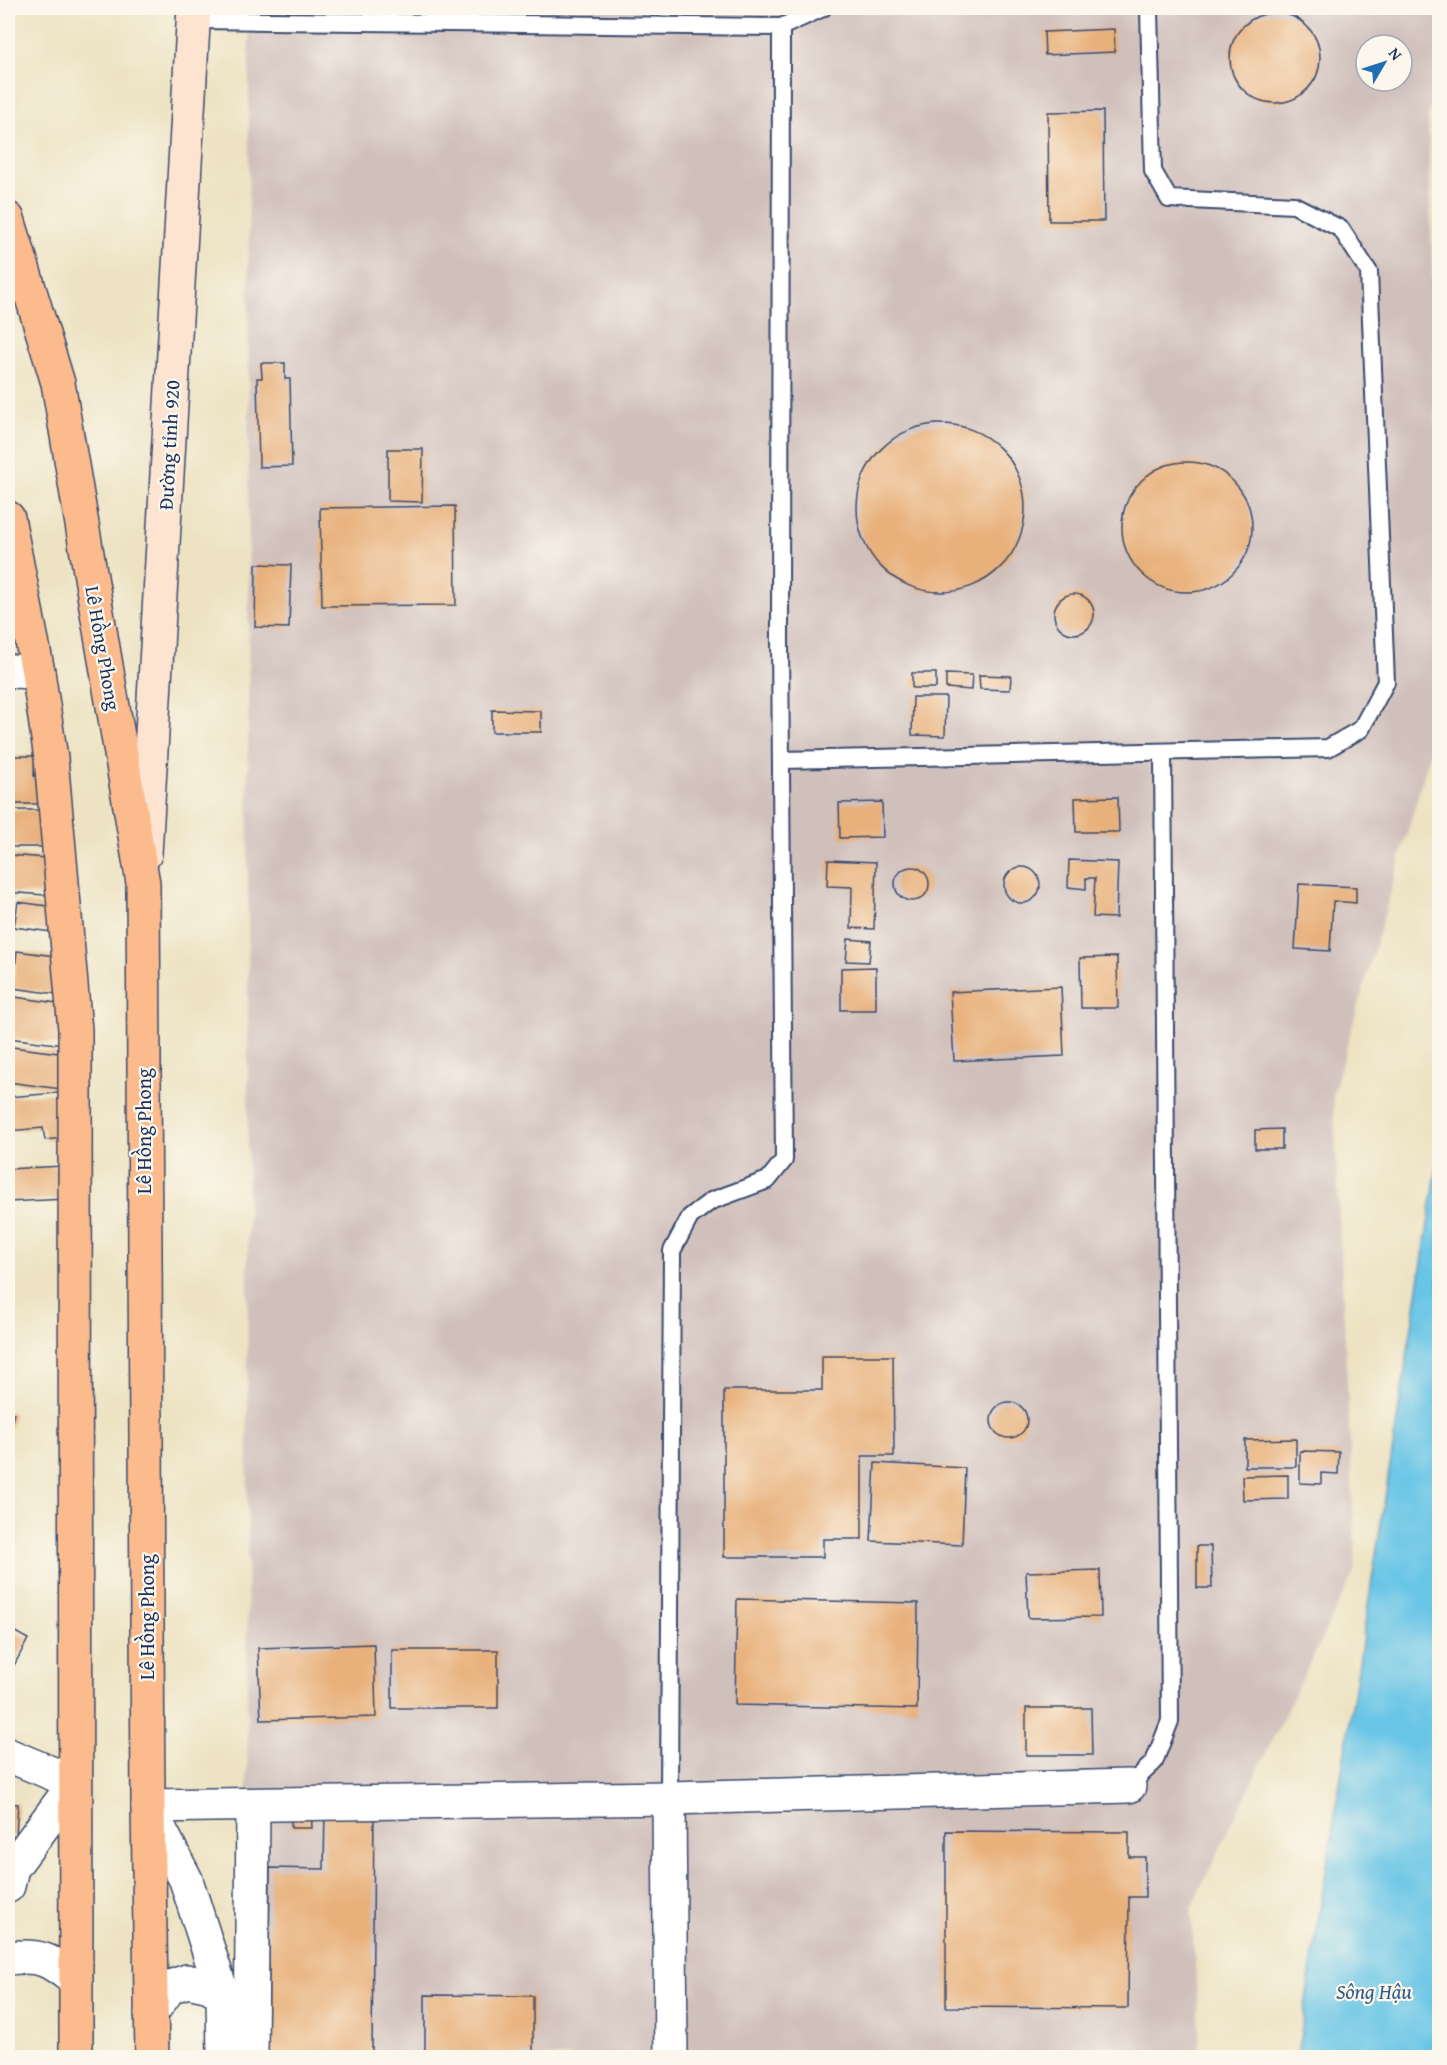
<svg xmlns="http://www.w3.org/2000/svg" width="1447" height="2065" font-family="'Gentium Book Plus',serif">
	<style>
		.industrial { fill: #d0c0bc; fill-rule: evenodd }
		.water { fill: #68c5e6; stroke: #427aa2; stroke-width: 1.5 }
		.building { fill: #e8b17c }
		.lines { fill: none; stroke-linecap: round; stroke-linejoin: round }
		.lane-casing { stroke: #3a4a6d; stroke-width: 20 }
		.street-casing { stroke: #3a4a6d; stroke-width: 36 }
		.secondary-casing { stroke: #3a4a6d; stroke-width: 36 }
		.highway-casing { stroke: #3a4a6d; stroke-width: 36 }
		.lane { stroke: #fff; stroke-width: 16 }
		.street { stroke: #fff; stroke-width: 33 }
		.secondary { stroke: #fde4d1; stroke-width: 33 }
		.highway { stroke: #fbbb8d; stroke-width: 33 }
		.labels { text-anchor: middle; stroke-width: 4.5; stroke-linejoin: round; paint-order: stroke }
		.street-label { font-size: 20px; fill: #1b2f5e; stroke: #fbf7ec }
		.water-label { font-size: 21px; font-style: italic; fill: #325c87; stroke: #fbf7ec }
	</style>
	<rect width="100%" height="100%" fill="#fbf7ec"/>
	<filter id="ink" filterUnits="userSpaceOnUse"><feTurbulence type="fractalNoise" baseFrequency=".0167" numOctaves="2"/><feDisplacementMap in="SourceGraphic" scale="12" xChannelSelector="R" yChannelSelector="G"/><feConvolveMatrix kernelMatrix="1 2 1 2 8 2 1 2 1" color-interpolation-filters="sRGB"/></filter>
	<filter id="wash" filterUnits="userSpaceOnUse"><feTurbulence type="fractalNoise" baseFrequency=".008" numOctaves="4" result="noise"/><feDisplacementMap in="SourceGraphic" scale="24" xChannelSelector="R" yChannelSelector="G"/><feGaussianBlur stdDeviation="1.35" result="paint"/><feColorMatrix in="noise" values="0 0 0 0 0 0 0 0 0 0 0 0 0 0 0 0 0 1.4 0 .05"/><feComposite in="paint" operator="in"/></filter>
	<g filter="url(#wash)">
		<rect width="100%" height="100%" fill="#ede3c3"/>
		<path class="industrial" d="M 232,8 L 1439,8 L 1439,59 L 1428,118 L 1439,523 L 1439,722 L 1333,1094 L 1356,1568 L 1191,1908 L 1201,2057 L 247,2057 L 249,35 ZM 1366,45 L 1402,45 L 1402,81 L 1366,81 Z"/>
		<polygon class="water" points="1439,1154 1439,2057 1297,2057"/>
		<g id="blocks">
			<g class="building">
				<circle cx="1275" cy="58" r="45"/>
				<polygon points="1114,29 1115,52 1045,55 1044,32"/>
				<polygon points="1103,111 1104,221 1049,221 1048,112"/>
				<polygon points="261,363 285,363 285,379 290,379 292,466 259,467 257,378 262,378"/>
				<circle cx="941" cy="508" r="84"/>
				<polygon points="388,449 423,449 422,502 388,501"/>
				<circle cx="1187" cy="527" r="65"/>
				<polygon points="455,506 456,605 322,606 320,508"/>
				<polygon points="256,564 291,565 289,628 255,627"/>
				<circle cx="1074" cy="614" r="20"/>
				<rect x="912" y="673" width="24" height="15"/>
				<polygon points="946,674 972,675 971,690 946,688"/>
				<polygon points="979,675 1011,676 1010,690 980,689"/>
				<polygon points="913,697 946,697 945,736 912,735"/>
				<polygon points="492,710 541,711 541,732 492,732"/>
				<polygon points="8,756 35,756 34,776 44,776 44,804 8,804"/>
				<polygon points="1118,797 1119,832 1076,832 1075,798"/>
				<polygon points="882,802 883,837 840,838 839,803"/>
				<polygon points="8,810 53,810 52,847 8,847"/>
				<polygon points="8,855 59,859 56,896 8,892"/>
				<polygon points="828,860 876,862 874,929 851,928 852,887 827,886"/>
				<polygon points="1069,860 1118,862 1116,918 1093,917 1095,878 1086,878 1086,889 1068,887"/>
				<circle cx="1022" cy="885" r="18"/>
				<circle cx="912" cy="884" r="17"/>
				<polygon points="1299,884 1356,887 1356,903 1333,901 1330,951 1295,949"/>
				<polygon points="8,894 13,895 9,922 8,922"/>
				<polygon points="18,902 62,908 59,933 14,927"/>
				<polygon points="848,939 871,941 869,962 846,961"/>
				<polygon points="17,951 62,957 57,994 13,988"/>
				<polygon points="1117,957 1118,1008 1081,1008 1080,958"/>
				<polygon points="876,967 876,1010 841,1010 841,968"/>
				<polygon points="1061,987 1064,1056 954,1061 950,992"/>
				<polygon points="8,996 70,1005 64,1045 8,1038"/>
				<polygon points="12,1047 66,1054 61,1089 8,1082"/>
				<polygon points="69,1092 72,1137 45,1140 43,1128 8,1131 8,1097"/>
				<polygon points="1282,1129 1282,1149 1255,1149 1255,1130"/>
				<polygon points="63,1166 65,1199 8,1202 8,1169"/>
				<polygon points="8,1258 11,1259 9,1273 8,1273"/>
				<polygon points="822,1356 893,1356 894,1456 862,1456 862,1539 823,1539 823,1557 724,1557 724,1390 822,1390"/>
				<circle cx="1009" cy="1420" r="18"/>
				<polygon points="8,1412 14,1413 8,1436"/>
				<polygon points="1296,1439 1296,1467 1245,1467 1245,1440"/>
				<polygon points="1300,1451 1339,1452 1338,1474 1321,1473 1321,1484 1300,1483"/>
				<polygon points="875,1463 965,1468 962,1545 871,1541"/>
				<polygon points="1288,1475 1288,1499 1243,1500 1242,1476"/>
				<polygon points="1197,1546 1211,1546 1212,1588 1197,1588"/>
				<polygon points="1100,1570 1101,1617 1028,1618 1026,1572"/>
				<polygon points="737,1599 918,1603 917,1709 735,1705"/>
				<polygon points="8,1628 28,1639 10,1673 8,1671"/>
				<polygon points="374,1644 376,1717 261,1720 258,1648"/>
				<rect x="392" y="1650" width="106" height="58"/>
				<polygon points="1026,1708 1091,1708 1092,1755 1026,1755"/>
				<polygon points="8,1803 18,1804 16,1836 8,1835"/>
				<polygon points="291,1806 311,1806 312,1828 291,1828"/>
				<polygon points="325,1807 374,1807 372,2058 268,2058 270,1868 324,1869"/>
				<polygon points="946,1831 1129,1832 1129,1857 1145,1857 1145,1897 1129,1897 1128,2008 946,2007"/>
				<polygon points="425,1995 533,1996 533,2054 425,2052"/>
			</g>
		</g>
	</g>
	<g filter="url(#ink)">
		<use href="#blocks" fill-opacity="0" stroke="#3a4a6d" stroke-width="1.5"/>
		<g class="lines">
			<defs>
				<g id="lane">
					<polyline points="194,20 781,27 823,8"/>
					<polyline points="781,760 1328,748 1361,729 1386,682 1369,272 1341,229 1294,205 1169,199 1153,171 1149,10 1147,8"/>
					<polyline points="1129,1786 1154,1762 1170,1721 1163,752"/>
					<polyline points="669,1798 672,1251 690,1217 711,1201 768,1180 784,1160 780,639 781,27"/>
				</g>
				<g id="street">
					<polyline points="8,671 38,672"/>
					<polyline points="8,1755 75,1783 12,1868 8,1886"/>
					<polyline points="669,1798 671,2058"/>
					<path d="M 8,1958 C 41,1954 50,1960 76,1981"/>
					<polyline points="151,2013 170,1987 187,1981 210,1986 223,1996"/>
					<polyline points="224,2058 223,1996 186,1880 148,1806 669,1798 1129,1786"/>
					<polyline points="251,2058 253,1805"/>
				</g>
				<polyline id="secondary" points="145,854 194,8"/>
				<g id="highway">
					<polyline points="8,219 58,383 143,883 148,1806 152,2058"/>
					<polyline points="8,518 38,672 51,758 75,1030 76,2058"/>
				</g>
			</defs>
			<use href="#lane" class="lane-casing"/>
			<use href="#street" class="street-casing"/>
			<use href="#secondary" class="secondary-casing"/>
			<use href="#highway" class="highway-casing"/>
			<use href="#lane" class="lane"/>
			<use href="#street" class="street"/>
			<use href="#secondary" class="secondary"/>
			<use href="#highway" class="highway"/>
		</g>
	</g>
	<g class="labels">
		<g class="street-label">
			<text transform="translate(169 445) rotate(-87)" y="7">Đường tỉnh 920</text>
			<text transform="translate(103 648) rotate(80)" y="7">Lê Hồng Phong</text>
			<text transform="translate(144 1131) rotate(-90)" y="7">Lê Hồng Phong</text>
			<text transform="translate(147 1617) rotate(-90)" y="7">Lê Hồng Phong</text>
		</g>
		<g class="water-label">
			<text x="1374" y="1999">Sông Hậu</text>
		</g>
	</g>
	<rect width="1447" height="2065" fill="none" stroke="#fbf7ec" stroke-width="30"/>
	<g transform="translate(1384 63) rotate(51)"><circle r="28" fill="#fbf7ec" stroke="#a1a7b3" stroke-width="1.5"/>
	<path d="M0-4.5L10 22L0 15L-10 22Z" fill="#1f6fb2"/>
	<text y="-9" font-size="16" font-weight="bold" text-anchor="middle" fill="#1b2f5e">N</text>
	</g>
</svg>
